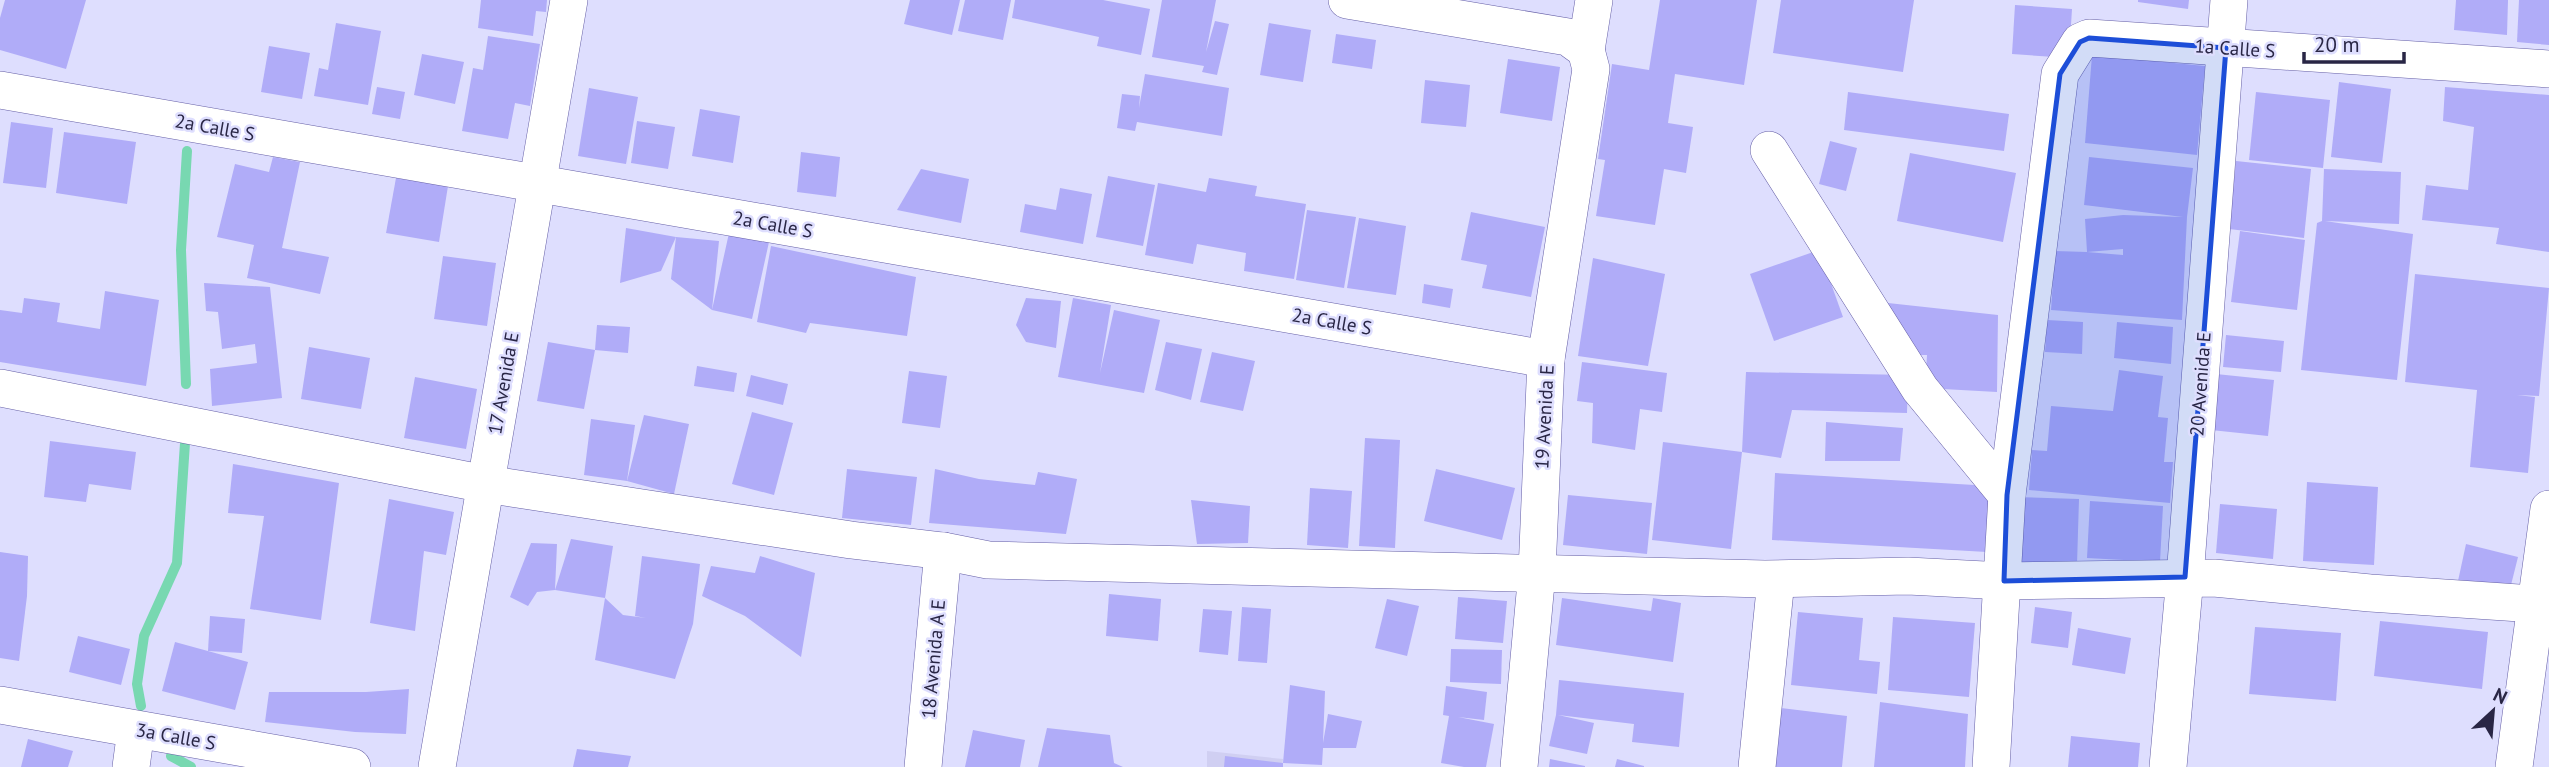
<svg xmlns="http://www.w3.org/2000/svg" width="2549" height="767" font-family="'PT Sans',sans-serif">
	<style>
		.built { fill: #d0cff2 }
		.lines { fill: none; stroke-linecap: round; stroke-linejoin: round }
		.stream { stroke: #78d8b1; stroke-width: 10 }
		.building { fill: #b0acf8; fill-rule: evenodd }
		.minor-casing { stroke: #655fa6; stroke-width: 38 }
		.minor { stroke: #fff; stroke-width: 37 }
		.marked { fill: #1d4ed8; fill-opacity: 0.2; stroke: #1d4ed8; stroke-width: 5; stroke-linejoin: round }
		.labels { text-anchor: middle; stroke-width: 5; stroke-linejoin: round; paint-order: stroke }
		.street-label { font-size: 19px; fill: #292645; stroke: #dedefe }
	</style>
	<rect width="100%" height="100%" fill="#dedefe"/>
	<polygon class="built" points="1207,751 1283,759 1282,767 1207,767"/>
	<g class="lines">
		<g class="stream">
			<polyline points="186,384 181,250 187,151"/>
			<polyline points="141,706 137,684 144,636 177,563 185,443"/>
			<polyline points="171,756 191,767"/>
		</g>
	</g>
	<g class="building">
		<polygon points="5,0 86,0 66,69 0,50 0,18"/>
		<polygon points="481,0 547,0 546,12 536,11 533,36 478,28"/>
		<polygon points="910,0 960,0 952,35 904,24"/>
		<polygon points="965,0 1011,0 1003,40 958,31"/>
		<polygon points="1015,0 1103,0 1150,9 1141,55 1097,46 1099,37 1012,18"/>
		<polygon points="1162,0 1216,0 1206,52 1215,21 1229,24 1217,75 1202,72 1204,66 1152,57"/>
		<polygon points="1660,0 1757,0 1744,85 1675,74 1668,123 1693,127 1686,173 1664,169 1655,225 1596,216 1605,160 1598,159 1612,64 1649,70"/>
		<polygon points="1781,0 1914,0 1903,72 1773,53"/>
		<polygon points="2138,0 2189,0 2188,9 2138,2"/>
		<polygon points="2456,0 2508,0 2507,35 2454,30"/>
		<polygon points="2519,0 2549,0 2549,45 2517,42"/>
		<polygon points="2015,5 2072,9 2069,58 2012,54"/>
		<polygon points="336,23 381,31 368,105 314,96 319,68 328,70"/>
		<polygon points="1269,23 1311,30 1303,82 1260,75"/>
		<polygon points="1336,34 1376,40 1372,69 1332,63"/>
		<polygon points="488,36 540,44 530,106 515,103 508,139 462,131 473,68 483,70"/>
		<polygon points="269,46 310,53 302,99 261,92"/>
		<polygon points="422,54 464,62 455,104 414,95"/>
		<polygon points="2092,55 2205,66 2197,155 2085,143"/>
		<polygon points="1508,59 1560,67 1552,121 1500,113"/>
		<polygon points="1145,74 1229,88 1222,136 1137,122 1135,131 1117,128 1122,94 1140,96 1139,108"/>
		<polygon points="1425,80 1470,85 1466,127 1421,123"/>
		<polygon points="2339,82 2391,89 2382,163 2331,157"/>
		<polygon points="377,87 405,92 400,119 372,114"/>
		<polygon points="2445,87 2549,95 2549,252 2496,244 2499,228 2422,220 2426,185 2468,190 2474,127 2443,121"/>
		<polygon points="589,88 638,97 626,164 578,156"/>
		<polygon points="1848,92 2009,114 2004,151 1844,130"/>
		<polygon points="2256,92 2330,100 2323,168 2249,160"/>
		<polygon points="700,109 740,116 733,163 692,156"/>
		<polygon points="637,121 675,127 668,169 631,163"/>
		<polygon points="11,122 53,128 46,188 3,183"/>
		<polygon points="64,132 136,142 127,204 56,193"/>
		<polygon points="1830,141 1857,148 1846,191 1819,184"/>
		<polygon points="801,152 840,157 836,197 797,192"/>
		<polygon points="1910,153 2016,173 2003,242 1897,221"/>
		<polygon points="273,157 300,162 282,248 329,257 320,294 247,278 254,245 217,237 235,164 269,172"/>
		<path d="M 2089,157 L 2193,168 L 2187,217 L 2182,320 L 2051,310 L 2055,251 L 2087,252 L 2085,219 L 2123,215 L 2183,217 L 2084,205 ZM 2123,249 L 2123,255 L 2087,252 Z"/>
		<polygon points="2236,161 2311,169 2304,238 2229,229"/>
		<polygon points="921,169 969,179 961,223 897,210"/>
		<polygon points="2324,169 2401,172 2399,224 2325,221 2413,234 2397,380 2301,370 2317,223 2322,221"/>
		<polygon points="1108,176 1155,185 1143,246 1096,237"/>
		<polygon points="396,178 448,186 439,242 386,233"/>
		<polygon points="1209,178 1257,186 1255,196 1306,204 1294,279 1244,271 1246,253 1197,244 1193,264 1145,255 1158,183 1206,192"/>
		<polygon points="1060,188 1092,194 1083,244 1020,232 1025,204 1056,210"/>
		<polygon points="1307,210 1356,217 1344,288 1296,280"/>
		<polygon points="1471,212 1545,227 1531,297 1482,288 1487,265 1461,260"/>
		<polygon points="1359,218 1406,226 1396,295 1347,288"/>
		<polygon points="626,228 676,237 661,271 620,283"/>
		<polygon points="2240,231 2305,240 2297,310 2231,302"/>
		<polygon points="729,233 769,242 752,319 712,310 671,279 676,237 719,241 712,310"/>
		<polygon points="771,246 916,277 907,336 810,323 806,333 757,322"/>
		<polygon points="1819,250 1843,317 1774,341 1750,274"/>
		<polygon points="443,256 496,263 487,326 434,319"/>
		<polygon points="1593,258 1665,274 1648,366 1578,356"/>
		<polygon points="2415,274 2549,288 2539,396 2517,395 2535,397 2528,473 2470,467 2477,390 2405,382"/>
		<polygon points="204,283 270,287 282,398 212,406 210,369 257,363 255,344 222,349 218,312 206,311"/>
		<polygon points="1424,284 1453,289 1450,308 1422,303"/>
		<polygon points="105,291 159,300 146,386 0,362 0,310 22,313 24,298 60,303 57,322 100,329"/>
		<polygon points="1026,298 1061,301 1056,348 1026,342 1016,325"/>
		<polygon points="1073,298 1111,305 1100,373 1114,310 1160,320 1144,393 1058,377"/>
		<polygon points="1888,303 1998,315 1997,392 1925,388 1927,355 1910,355 1889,312"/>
		<polygon points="2047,320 2083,322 2082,354 2045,352"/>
		<polygon points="2117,322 2173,327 2171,364 2114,358"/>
		<polygon points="597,325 630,327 628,353 595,350"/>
		<polygon points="2226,335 2284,341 2281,372 2223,367"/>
		<polygon points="548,342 595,350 584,409 537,401"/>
		<polygon points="1166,342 1202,349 1191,400 1155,390"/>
		<polygon points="309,347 370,358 361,409 301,399"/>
		<polygon points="1212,352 1255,361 1243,411 1200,402"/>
		<polygon points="1582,362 1667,373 1662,412 1640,409 1635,450 1592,443 1593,403 1577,401"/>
		<polygon points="697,366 737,373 734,392 694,386"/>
		<polygon points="2119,370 2163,376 2158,417 2168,418 2164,462 2173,462 2170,503 2029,490 2032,450 2047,451 2051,406 2113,411"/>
		<polygon points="909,371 947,376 940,428 902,423"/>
		<polygon points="1746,372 1908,375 1907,413 1792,410 1781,458 1742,452"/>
		<polygon points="2216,374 2274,380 2268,436 2211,430"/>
		<polygon points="751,375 788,384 783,405 746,396"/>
		<polygon points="415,377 477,389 466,449 404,438"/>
		<polygon points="752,412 793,423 774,495 732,484"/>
		<polygon points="644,415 689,424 674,494 627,481"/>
		<polygon points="591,419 635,425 627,481 584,475"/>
		<polygon points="1826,422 1903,428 1900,461 1825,461"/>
		<polygon points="1365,438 1400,440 1395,548 1359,546"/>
		<polygon points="50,441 136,452 131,490 89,484 86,502 44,497"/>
		<polygon points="1663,442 1742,452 1731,549 1652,540"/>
		<polygon points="233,464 339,483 321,620 250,609 264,516 228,513"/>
		<polygon points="847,469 917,477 911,525 842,518"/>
		<polygon points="935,469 979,479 1035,485 1038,472 1077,479 1066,534 929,523"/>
		<polygon points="1436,469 1515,488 1502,540 1424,521"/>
		<polygon points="1775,473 1991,486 1987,552 1772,540"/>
		<polygon points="2307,482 2378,487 2374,565 2303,561"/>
		<polygon points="1310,488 1352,491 1348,548 1307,545"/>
		<polygon points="1568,495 1652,503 1647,554 1563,545"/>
		<polygon points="2016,497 2079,499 2077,565 2014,563"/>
		<polygon points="389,499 454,512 446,555 424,551 415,631 370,623"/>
		<polygon points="1191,500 1250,506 1248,543 1197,544"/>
		<polygon points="2090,501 2163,506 2160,562 2087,558"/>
		<polygon points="2220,504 2277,509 2273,559 2216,553"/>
		<polygon points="571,539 613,546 605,598 555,590 537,592 528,606 510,597 531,543 557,544 555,590"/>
		<polygon points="2466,544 2518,557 2509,593 2458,581"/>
		<polygon points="0,552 28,556 27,596 19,661 0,658"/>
		<polygon points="642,556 700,564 693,624 675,679 595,660 605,598 623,615 646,618 635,616"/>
		<polygon points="760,556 815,573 801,657 745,616 702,596 711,566 755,573"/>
		<polygon points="1109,594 1161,599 1158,641 1106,636"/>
		<polygon points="1458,597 1507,601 1503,643 1455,639"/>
		<polygon points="1562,598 1651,611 1653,598 1681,603 1673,662 1556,645"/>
		<polygon points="1387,599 1419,606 1407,656 1375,648"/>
		<polygon points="1242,607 1271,609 1267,663 1238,661"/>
		<polygon points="2035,607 2072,612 2068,648 2031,643"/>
		<polygon points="1203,609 1232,611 1228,655 1199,652"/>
		<polygon points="1798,612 1863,618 1859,660 1880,662 1877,694 1791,685"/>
		<polygon points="210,616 245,619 242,653 208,651"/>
		<polygon points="1893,617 1975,623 1969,697 1888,690"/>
		<polygon points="2380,621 2488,632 2482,689 2374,676"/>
		<polygon points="2255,627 2341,633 2336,701 2249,694"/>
		<polygon points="2078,628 2131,638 2125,674 2072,665"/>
		<polygon points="78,636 130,649 121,685 69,672"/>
		<polygon points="175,642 248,662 235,710 162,691"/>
		<polygon points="1451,649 1502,650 1501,684 1450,682"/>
		<polygon points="1559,680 1684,693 1679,747 1632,742 1634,724 1558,715 1594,723 1587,754 1549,746 1556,715"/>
		<polygon points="1290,685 1325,691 1323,743 1328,714 1362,721 1356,748 1323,748 1322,765 1283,763"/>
		<polygon points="1446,686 1487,692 1484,720 1458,717 1494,724 1486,767 1464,767 1441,763 1449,716 1443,715"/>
		<polygon points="409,689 406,734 355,732 265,722 269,692 366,692"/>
		<polygon points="1880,702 1968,714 1965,767 1874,767"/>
		<polygon points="1781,708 1847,716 1842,767 1774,767"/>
		<polygon points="1047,728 1110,735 1114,763 1123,767 1038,767"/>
		<polygon points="973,730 1025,740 1020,767 965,767"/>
		<polygon points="2071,736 2140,743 2138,767 2068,767"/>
		<polygon points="28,739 73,751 68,767 21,767"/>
		<polygon points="577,749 631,756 628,767 573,767"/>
		<polygon points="1225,756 1283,763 1283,767 1224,767"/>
		<polygon points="1550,759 1585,766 1585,767 1549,767"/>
		<polygon points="1617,759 1644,766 1644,767 1615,767"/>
	</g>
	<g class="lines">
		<defs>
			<g id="minor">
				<polyline points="1347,0 1568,37 1586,50 1591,69 1546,359 1537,572 1519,767"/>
				<polyline points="1586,50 1594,0"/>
				<polyline points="0,90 1546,359"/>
				<polyline points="1769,150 1920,389 2007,495"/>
				<polyline points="0,388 485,484 851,540 943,551 988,560 1765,579 1908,576 2004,581 2214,578 2370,593 2549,605"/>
				<polyline points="0,705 352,767"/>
				<polyline points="131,767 136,730"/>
				<polyline points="437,767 569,0"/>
				<polyline points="923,767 943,551"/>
				<polyline points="1757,767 1776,580"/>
				<polyline points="1991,767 2007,495 2060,74 2080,42 2089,38 2549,69"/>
				<polyline points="2168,767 2185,577 2229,0"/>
				<polyline points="2514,767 2549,509"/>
			</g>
		</defs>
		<use href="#minor" class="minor-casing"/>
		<use href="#minor" class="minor"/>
	</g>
	<path class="marked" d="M 2089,38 L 2226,48 L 2185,577 L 2004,581 L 2007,495 L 2060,74 L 2080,42 Z"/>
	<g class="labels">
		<g class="street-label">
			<text transform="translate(2235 48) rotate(4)" y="7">1a Calle S</text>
			<text transform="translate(215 127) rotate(10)" y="7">2a Calle S</text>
			<text transform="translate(773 224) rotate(10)" y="7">2a Calle S</text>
			<text transform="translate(1332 321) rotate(10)" y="7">2a Calle S</text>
			<text transform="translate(503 383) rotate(-80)" y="7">17 Avenida E</text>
			<text transform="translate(2200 384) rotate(-86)" y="7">20 Avenida E</text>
			<text transform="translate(1544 417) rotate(-87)" y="7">19 Avenida E</text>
			<text transform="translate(933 659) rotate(-85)" y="7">18 Avenida A E</text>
			<text transform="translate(176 736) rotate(10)" y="7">3a Calle S</text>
		</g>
	</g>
	<g transform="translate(2493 711) rotate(26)" stroke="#dedefe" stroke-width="5" paint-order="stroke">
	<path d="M0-5L12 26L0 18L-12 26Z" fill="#292645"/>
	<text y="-10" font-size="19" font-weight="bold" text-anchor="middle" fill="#292645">N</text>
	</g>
	<path d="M2304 52v10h100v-10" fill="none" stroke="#292645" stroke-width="3.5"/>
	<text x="2314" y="52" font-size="21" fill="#292645" stroke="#dedefe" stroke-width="5" paint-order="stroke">20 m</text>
</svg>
